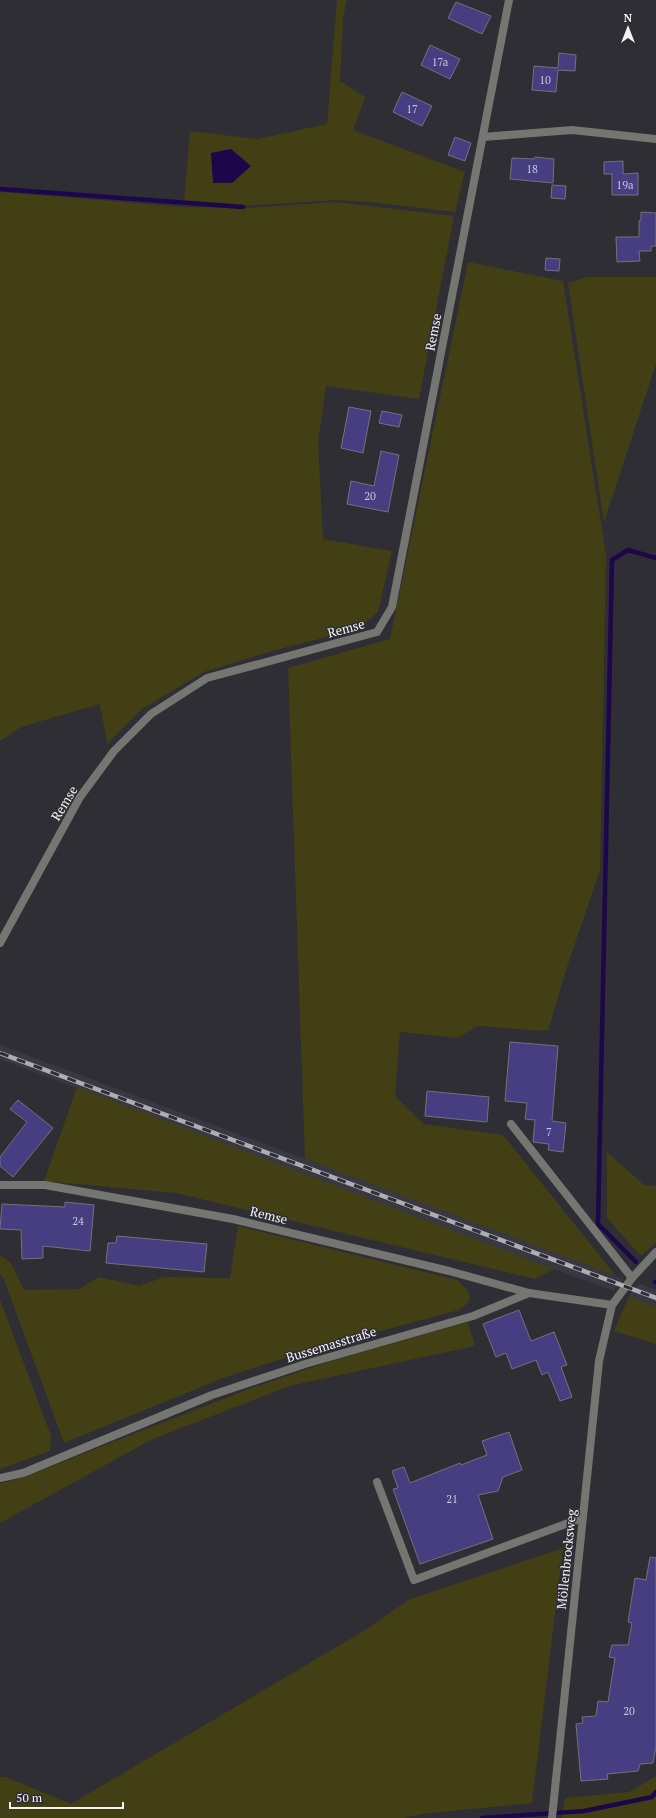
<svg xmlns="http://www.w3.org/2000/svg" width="656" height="1818" font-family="'PT Serif',serif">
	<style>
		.built { fill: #383844 }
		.green { fill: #423f15 }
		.water { fill: #1b074a }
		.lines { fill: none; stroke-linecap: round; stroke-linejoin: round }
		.stream { stroke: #1b074a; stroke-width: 4.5 }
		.building { fill: #473d81; stroke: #727279 }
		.lane { stroke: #757571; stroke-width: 8 }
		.street { stroke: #757571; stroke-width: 8 }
		.rail-casing { stroke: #aeaeb2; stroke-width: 4.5 }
		.rail { stroke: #2e2e34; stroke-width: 3; stroke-dasharray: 9; stroke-linecap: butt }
		.labels { text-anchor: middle; stroke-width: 3; stroke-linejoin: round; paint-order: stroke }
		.number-label { font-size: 11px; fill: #c8c6da }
		.street-label { font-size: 13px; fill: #f3f3f7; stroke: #2e2e34 }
	</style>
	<rect width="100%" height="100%" fill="#2e2e34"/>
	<g class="built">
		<polygon points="0,1045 305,1159 624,1279 614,1291 554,1269 0,1059"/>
		<polygon points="638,1283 656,1290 656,1307 629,1296"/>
	</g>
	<g class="green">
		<polygon points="337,0 347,0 343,18 340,81 365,97 353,130 465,172 455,212 371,202 336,200 243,206 184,204 190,131 257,139 327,124"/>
		<polygon points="0,192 184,207 248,208 335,202 454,216 419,399 326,386 318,442 323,539 392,551 378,612 358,629 276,650 204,672 142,709 107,744 100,704 21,727 0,741"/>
		<polygon points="468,262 563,281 606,555 600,870 566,970 548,1031 478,1026 458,1038 400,1032 395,1096 424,1124 503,1135 616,1276 305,1159 288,668 390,639"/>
		<polygon points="587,277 656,277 656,364 604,522 568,283"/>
		<polygon points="77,1087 554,1269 535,1279 176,1193 44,1181"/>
		<polygon points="607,1152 644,1185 656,1186 656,1243 641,1256 607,1218"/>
		<polygon points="238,1226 457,1280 469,1292 469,1302 459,1310 306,1351 223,1378 64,1443 3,1277 0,1274 0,1255 11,1263 24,1290 79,1289 99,1277 139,1286 164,1277 230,1278"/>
		<polygon points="629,1296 656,1307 656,1344 614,1331"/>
		<polygon points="0,1300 51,1436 50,1451 0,1469"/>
		<polygon points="468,1322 475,1346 289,1386 151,1440 0,1523 0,1484 24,1477 246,1390 334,1360"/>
		<polygon points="563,1548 532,1803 421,1814 405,1818 0,1818 0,1777 6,1777 71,1804 362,1632 410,1599"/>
		<polygon points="656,1776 656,1818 562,1818 565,1798 629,1792"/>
	</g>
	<polygon class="water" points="231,149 251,166 232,183 213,183 211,153"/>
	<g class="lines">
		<g class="stream">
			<polyline points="0,189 243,207"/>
			<polyline points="636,1262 598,1224 612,560 628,550 656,558"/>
			<polyline points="655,1282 656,1282"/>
			<polyline points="482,1818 584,1811 652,1797 656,1792"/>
		</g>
	</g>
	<g class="building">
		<polygon points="456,2 491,16 482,34 448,18"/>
		<polygon points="430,45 460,59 450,79 421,65"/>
		<polygon points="559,53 576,55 575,71 558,70 556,92 532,90 534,66 558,68"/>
		<polygon points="402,92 432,106 422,126 393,112"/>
		<polygon points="455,137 471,143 465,161 448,155"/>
		<polygon points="535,157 554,159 553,183 510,179 512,158 534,159"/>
		<polygon points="623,161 623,174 638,173 638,195 612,195 612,174 604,174 604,162"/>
		<polygon points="552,185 566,186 565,199 551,198"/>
		<polygon points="641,212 656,213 656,246 651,246 651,251 639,251 640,261 617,262 616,237 639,237 639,221 641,220"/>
		<polygon points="546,258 560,259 559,271 545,270"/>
		<polygon points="349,407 371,411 363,453 341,448"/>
		<polygon points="382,411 402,415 399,427 379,423"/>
		<polygon points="381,451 399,455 388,512 347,504 351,481 374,486"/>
		<polygon points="510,1042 558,1046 552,1121 566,1123 563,1152 548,1150 549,1144 533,1142 535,1120 525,1119 527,1103 505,1101"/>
		<polygon points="427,1091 489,1097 487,1122 425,1116"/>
		<polygon points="18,1100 53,1128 13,1177 0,1166 0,1157 27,1122 10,1109"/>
		<polygon points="65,1202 94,1205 90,1251 43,1246 43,1258 22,1259 21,1230 0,1229 2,1204 65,1207"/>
		<polygon points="117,1236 207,1244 204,1272 106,1263 108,1243 116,1243"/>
		<polygon points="519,1310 531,1341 554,1332 567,1365 561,1367 572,1397 560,1401 548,1372 542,1375 536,1360 512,1369 506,1353 496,1357 483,1324"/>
		<polygon points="509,1432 522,1470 503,1477 498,1491 478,1495 493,1539 420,1564 393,1489 398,1488 392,1471 404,1467 410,1483 460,1463 461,1465 487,1455 482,1441"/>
		<polygon points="650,1557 656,1558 656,1747 653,1763 640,1764 638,1771 607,1774 608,1779 581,1781 576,1724 583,1723 582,1717 596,1716 598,1701 608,1702 615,1658 609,1657 612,1645 628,1645 632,1623 628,1622 635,1578 646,1580"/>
	</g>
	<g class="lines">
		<g class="lane">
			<polyline points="511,1124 632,1278"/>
			<polyline points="377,1482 414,1580 582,1518"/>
		</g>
		<g class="street">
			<polyline points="483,137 572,130 656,139"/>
			<polyline points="0,943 80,797 114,751 151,714 207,678 377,632 392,607 509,0"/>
			<polyline points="0,1185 45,1185 233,1219 449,1271 529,1293 612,1305"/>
			<polyline points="0,1478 23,1473 212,1395 305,1364 473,1316 529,1293"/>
			<polyline points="552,1818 599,1361 612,1305 632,1278 656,1252"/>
		</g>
		<defs>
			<polyline id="rail" points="0,1053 656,1298"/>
		</defs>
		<use href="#rail" class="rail-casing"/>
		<use href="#rail" class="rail"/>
	</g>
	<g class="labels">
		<g class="number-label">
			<text x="440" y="66">17a</text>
			<text x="545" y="84">10</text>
			<text x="412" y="113">17</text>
			<text x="532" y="173">18</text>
			<text x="625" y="189">19a</text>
			<text x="370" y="500">20</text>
			<text x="549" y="1136">7</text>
			<text x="78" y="1225">24</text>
			<text x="452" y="1503">21</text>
			<text x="629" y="1715">20</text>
		</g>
		<g class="street-label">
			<text transform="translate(433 332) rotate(-79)" y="5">Remse</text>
			<text transform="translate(346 628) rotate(-15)" y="5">Remse</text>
			<text transform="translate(64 803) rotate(-59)" y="5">Remse</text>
			<text transform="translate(269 1215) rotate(14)" y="5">Remse</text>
			<text transform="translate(331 1344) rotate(-17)" y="5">Bussemasstraße</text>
			<text transform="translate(566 1559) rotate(-84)" y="5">Möllenbrocksweg</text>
		</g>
	</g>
	<g transform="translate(628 28)" stroke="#2e2e34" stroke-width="3" paint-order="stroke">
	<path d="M0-3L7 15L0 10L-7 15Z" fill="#f3f3f7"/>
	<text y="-6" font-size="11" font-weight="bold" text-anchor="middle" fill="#f3f3f7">N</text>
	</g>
	<path d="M10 1802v6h113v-6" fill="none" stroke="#f3f3f7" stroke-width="2"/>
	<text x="16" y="1802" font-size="12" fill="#f3f3f7" stroke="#2e2e34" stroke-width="3" paint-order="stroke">50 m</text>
</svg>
